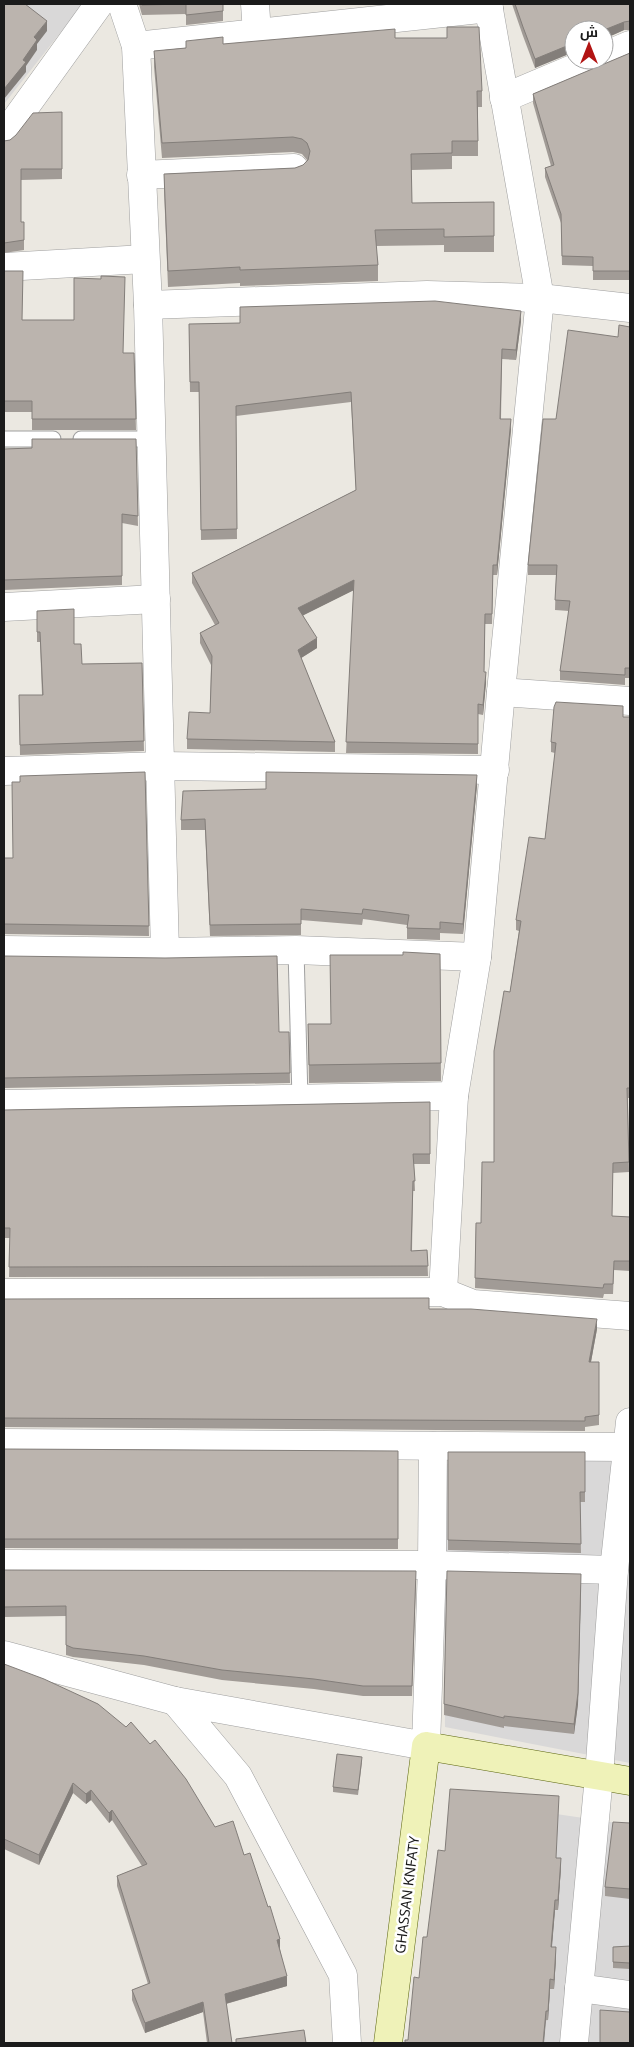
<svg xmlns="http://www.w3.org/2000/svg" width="634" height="2047" font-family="'Noto Sans',Cairo,sans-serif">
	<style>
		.residential { fill: #d9d8d8 }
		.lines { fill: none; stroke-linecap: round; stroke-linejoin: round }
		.lane-casing { stroke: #9f9f9f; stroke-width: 17 }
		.street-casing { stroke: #9f9f9f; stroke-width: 29 }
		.secondary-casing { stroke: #5b650f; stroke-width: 29 }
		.lane { stroke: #fff; stroke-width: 15 }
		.street { stroke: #fff; stroke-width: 28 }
		.secondary { stroke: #eff2b8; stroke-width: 28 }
		.wall { fill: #a19b96 }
		.shaded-wall { fill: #837e7a }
		.building { fill: #bbb4ae; stroke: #837e7a }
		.labels { text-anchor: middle; stroke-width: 5; stroke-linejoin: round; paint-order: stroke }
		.street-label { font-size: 14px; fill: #1b1b1b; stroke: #fff }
	</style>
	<rect width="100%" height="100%" fill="#ebe8e1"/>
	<g class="residential">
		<polygon points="4,4 83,4 4,104"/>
		<polygon points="630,1451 630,1763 445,1727 443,1464"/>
		<polygon points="462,1800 630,1825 630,2043 415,2043"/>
	</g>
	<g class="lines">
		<defs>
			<g id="lane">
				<polyline points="4,439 53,439"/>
				<polyline points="81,439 152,439"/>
				<polyline points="296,950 300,1099"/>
			</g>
			<g id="street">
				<polyline points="122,4 136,46 148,305 165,952"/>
				<polyline points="255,4 257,33"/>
				<polyline points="136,46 489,8"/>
				<polyline points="604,56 630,45"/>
				<polyline points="504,98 594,60"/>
				<polyline points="4,136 99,4"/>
				<polyline points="141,175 294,168"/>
				<polyline points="4,267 145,259"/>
				<polyline points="148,305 427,295 540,298 630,308"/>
				<polyline points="4,607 156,599"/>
				<polyline points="501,692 630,701"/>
				<polyline points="4,771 162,766 495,770"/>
				<polyline points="4,950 165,952 296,950 477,957"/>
				<polyline points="4,1104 454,1096"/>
				<polyline points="443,1292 454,1096 477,957 501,692 540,298 488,4"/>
				<polyline points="4,1293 443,1292 473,1304 630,1316"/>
				<polyline points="4,1443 628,1447"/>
				<polyline points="4,1564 432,1565 614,1570"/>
				<polyline points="4,1655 175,1701"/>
				<polyline points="579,1988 630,1995"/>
				<polyline points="347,2043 343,1975 238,1776 175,1701 426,1746 432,1565 433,1446"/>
				<polyline points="574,2043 599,1776 614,1570 630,1422"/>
			</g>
			<polyline id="secondary" points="388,2043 426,1746 630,1781"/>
		</defs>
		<use href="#lane" class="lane-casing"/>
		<use href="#street" class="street-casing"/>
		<use href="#secondary" class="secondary-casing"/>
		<use href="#lane" class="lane"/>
		<use href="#street" class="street"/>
		<use href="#secondary" class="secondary"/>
	</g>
	<g class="wall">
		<polygon points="139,4 223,4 223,21 186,25 186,14 142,15"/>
		<polygon points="512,4 630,4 630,30 624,30 604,39 604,30 535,68 523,36"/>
		<polygon points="447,27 482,91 482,107 478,107 478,156 452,156 452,169 411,170 412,203 494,202 494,252 444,252 444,245 376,246 378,265 378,281 240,286 240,283 168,287 164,190 164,174 295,168 303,165 307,160 302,154 293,152 162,158 154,67 154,51 223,44 395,38 447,38"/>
		<polygon points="630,53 630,280 593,280 593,266 562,265 561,223 545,177 545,168 551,166 533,103 533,94"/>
		<polygon points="62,112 62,179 21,180 21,222 24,222 24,250 4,253 4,141 10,140"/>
		<polygon points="4,271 22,320 123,353 134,353 136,430 32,430 32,412 4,412"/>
		<polygon points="521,321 516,360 502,359 501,419 511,429 497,575 493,575 492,624 485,624 484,672 486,682 483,715 478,714 478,754 346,753 354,590 303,615 317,648 301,658 335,742 335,752 187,749 187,739 210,713 211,665 200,643 200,633 215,625 192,583 192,573 356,490 351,402 236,416 237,539 201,540 199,392 190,392 189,324"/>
		<polygon points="630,327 630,678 625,678 625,685 560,680 560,671 569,611 555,610 556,575 528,575 528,565 556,419 618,337"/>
		<polygon points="136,439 138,526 122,523 122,585 4,590 4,449 32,448"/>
		<polygon points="37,611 74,644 82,664 142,663 144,751 20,755 19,695 42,695 40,642 37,642"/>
		<polygon points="623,717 630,717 630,1098 628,1098 629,1172 613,1173 612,1216 630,1217 630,1271 614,1270 613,1294 604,1294 603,1298 475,1288 476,1223 481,1223 494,1162 510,992 519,931 516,930 516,920 545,839 555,753 551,752 551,742"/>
		<polygon points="145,772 149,936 4,934 4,858 13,858 20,782"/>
		<polygon points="477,785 463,934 440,933 440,940 407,939 407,925 363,919 362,925 301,920 301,935 210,936 205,830 181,830 181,820"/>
		<polygon points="440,954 441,1081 309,1083 308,1024 331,1024 403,955"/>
		<polygon points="4,956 279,1032 289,1032 290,1083 4,1088"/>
		<polygon points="430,1102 430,1164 414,1164 415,1191 413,1191 412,1251 427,1250 428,1276 9,1277 10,1238 4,1238 4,1110"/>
		<polygon points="4,1299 429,1309 597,1329 591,1362 599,1362 599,1425 585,1427 585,1431 4,1427"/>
		<polygon points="4,1449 398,1451 398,1549 4,1548"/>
		<polygon points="448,1452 585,1452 585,1502 580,1502 581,1553 448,1550"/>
		<polygon points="4,1570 416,1581 412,1696 363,1696 314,1689 222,1680 144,1665 73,1657 66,1655 66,1616 4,1617"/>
		<polygon points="581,1585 578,1704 574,1734 504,1726 504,1728 444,1715 444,1704"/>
		<polygon points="4,1664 215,1827 244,1855 280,1949 287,1986 226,2004 232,2043 207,2043 203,2012 145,2033 132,2000 132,1990 148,1984 117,1886 117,1876 142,1866 112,1820 109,1823 91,1800 86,1804 73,1793 39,1865 4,1849"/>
		<polygon points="362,1762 358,1795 333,1792 333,1787"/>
		<polygon points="630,1823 630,1899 605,1896 605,1887"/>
		<polygon points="557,1858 561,1867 558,1910 555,1910 552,1947 556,1957 554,1989 550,1989 548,2020 408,2040 427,1937"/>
		<polygon points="630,1946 630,1969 613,1968 613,1947"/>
	</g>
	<g class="shaded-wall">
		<polygon points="47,21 47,31 37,44 37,50 26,66 26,72 4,99 4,89 23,60 34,37"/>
		<polygon points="624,22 624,30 604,39 604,30"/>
		<polygon points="574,43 574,52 535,68 535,59"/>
		<polygon points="521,311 521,321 516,360 516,350"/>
		<polygon points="511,419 511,429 497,575 497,565"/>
		<polygon points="354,580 354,590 298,618 298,608"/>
		<polygon points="317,638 317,648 298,660 298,650"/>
		<polygon points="486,672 486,682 483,715 483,705"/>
		<polygon points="477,775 477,785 463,934 463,924"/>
		<polygon points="597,1319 597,1329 589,1372 589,1362"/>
		<polygon points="581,1585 578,1704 574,1734 574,1724"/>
		<polygon points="73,1783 73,1793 39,1865 39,1855"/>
		<polygon points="91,1790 91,1800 86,1804 86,1794"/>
		<polygon points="112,1810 112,1820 109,1823 109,1813"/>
		<polygon points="561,1858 561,1867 558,1910 558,1900"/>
		<polygon points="555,1900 555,1910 551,1956 551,1947"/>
		<polygon points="280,1939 280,1949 277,1950 277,1940"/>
		<polygon points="556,1947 556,1957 554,1989 554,1980"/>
		<polygon points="287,1976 287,1986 225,2004 225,1994"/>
		<polygon points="550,1979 550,1989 548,2020 548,2011"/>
		<polygon points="203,2002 203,2012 145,2033 145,2023"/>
		<polygon points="546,2011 546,2020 544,2043 543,2043"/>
	</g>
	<g class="building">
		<polygon points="4,4 25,4 47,21 34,37 37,40 23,60 26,62 4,89"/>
		<polygon points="142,4 223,4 223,11 186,15 186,4 142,5"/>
		<polygon points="515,4 630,4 630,21 624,22 604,30 574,30 574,43 535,59 523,27"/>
		<polygon points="447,27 479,27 482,91 477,91 478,141 452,141 452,153 411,154 412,203 494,202 494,236 444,237 444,229 375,230 378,265 240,270 240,267 168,271 164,174 295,168 303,165 308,160 310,151 307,143 302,139 293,137 162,143 154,51 186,48 186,41 223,37 223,44 395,29 395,38 447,38"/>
		<polygon points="630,53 630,271 593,271 593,257 562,256 561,214 545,168 554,165 533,94"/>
		<polygon points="62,112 62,169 21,169 21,222 24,222 24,240 4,243 4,141 10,140 16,135 33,113"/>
		<polygon points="4,271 23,271 22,320 74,320 74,278 101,279 101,276 125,277 123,353 134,353 136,419 32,419 32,401 4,401"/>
		<polygon points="435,301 521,311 516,350 502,349 500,419 511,419 497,565 493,565 492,614 485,614 484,672 486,672 483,705 478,704 478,744 346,742 354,580 298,608 317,638 298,650 335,742 187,739 189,712 210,713 212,656 200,633 219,623 192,573 356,490 351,392 236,406 237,529 201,530 199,382 190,382 189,324 240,323 240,307"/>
		<polygon points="619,325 630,327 630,668 625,668 625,675 560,671 570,601 555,600 557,565 528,565 543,419 556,419 568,330 618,337"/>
		<polygon points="32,439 136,439 138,516 122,514 122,576 4,580 4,449 32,448"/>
		<polygon points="74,609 74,644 81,644 82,664 142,663 144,741 20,745 19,695 43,695 40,632 37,632 37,611"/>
		<polygon points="556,702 623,706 623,717 630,717 630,1088 627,1088 629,1162 613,1163 612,1216 630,1217 630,1261 614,1261 613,1284 604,1284 603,1288 475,1278 476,1223 481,1223 482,1162 494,1162 494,1051 504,991 510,992 521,921 516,920 529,837 545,839 556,743 551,742 554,707"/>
		<polygon points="145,772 149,926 4,924 4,858 13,858 12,782 20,782 20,776"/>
		<polygon points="266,772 477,775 463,924 440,922 440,929 407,928 409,915 363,909 362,914 301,909 301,924 210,925 205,819 181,820 183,791 266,789"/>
		<polygon points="403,952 440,954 441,1063 309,1065 308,1024 331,1024 330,955 403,955"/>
		<polygon points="4,956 165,958 277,956 279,1032 289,1032 290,1073 4,1078"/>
		<polygon points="430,1102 430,1154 413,1154 415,1181 413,1181 411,1251 427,1250 428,1266 9,1267 10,1228 4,1228 4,1110"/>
		<polygon points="429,1298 429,1309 471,1309 597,1319 589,1362 599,1362 599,1415 585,1417 585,1421 4,1418 4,1299"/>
		<polygon points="4,1449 398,1451 398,1539 4,1539"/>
		<polygon points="448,1452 585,1452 585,1492 580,1492 581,1544 448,1540"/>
		<polygon points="4,1570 416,1571 412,1686 363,1686 314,1679 222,1670 144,1656 73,1648 66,1645 66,1606 4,1607"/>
		<polygon points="447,1571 581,1574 578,1693 574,1724 504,1716 504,1718 444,1704"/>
		<polygon points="4,1664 44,1679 98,1704 126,1727 131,1722 150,1744 155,1740 186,1779 215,1827 233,1821 244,1855 250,1853 268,1907 270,1906 280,1939 277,1940 287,1976 225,1994 232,2043 209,2043 203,2002 145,2023 132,1990 150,1983 117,1876 147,1864 112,1810 109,1813 91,1790 86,1794 73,1783 39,1855 4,1839"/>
		<polygon points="337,1754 362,1757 358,1790 333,1787"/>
		<polygon points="450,1789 559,1796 556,1858 561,1858 558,1900 555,1900 551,1947 556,1947 554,1980 550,1979 548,2011 546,2011 543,2043 405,2043 405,2040 408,2040 414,1977 419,1978 423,1937 427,1937 438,1850 445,1851"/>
		<polygon points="613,1822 630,1823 630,1889 605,1887"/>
		<polygon points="630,1946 630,1963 613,1962 613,1947"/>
		<polygon points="600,2010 630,2012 630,2043 600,2043"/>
		<polygon points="304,2030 306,2043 236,2043 236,2039"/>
	</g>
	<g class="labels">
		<g class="street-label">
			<text transform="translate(407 1895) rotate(-83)" y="5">GHASSAN KNFATY</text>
		</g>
	</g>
	<rect width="634" height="2047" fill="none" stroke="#1b1b1b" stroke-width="10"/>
	<g transform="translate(589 45)"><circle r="24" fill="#ffffff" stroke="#a4a4a4"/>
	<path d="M0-4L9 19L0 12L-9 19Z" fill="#b21413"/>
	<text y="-8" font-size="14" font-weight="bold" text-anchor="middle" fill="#1b1b1b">ش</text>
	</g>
</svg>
